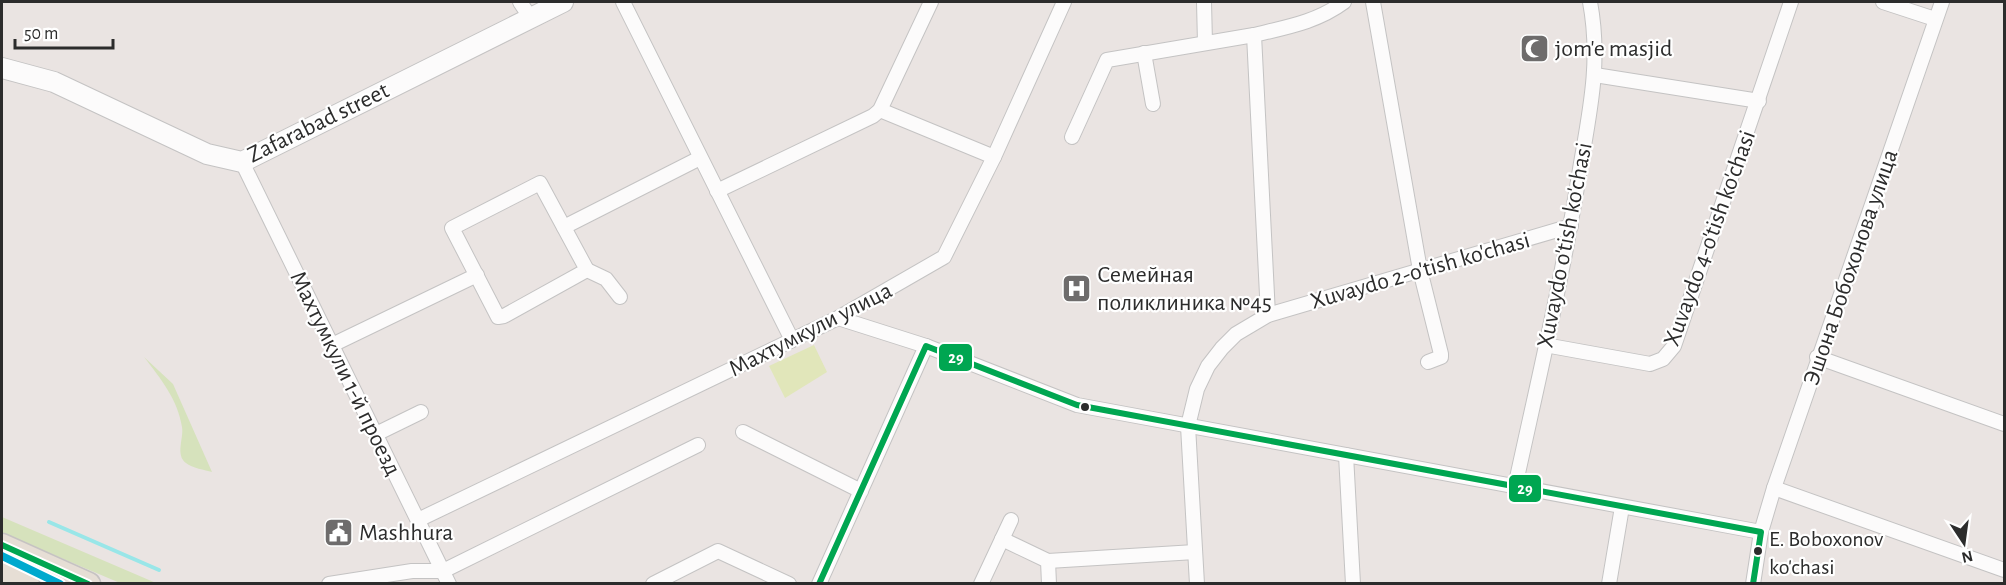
<svg xmlns="http://www.w3.org/2000/svg" width="2006" height="585" font-family="'Alegreya Sans',sans-serif">
	<style>
		.green { fill: #d6e2bc }
		.pitch { fill: #e1e6ba }
		.lines { fill: none; stroke-linecap: round; stroke-linejoin: round }
		.stream { stroke: #99e6e8; stroke-width: 4 }
		.street-casing { stroke: #c4c3c3; stroke-width: 16 }
		.secondary-casing { stroke: #c4c3c3; stroke-width: 22 }
		.primary-casing { stroke: #c6c3c2; stroke-width: 25 }
		.street { stroke: #fcfbfb; stroke-width: 14 }
		.secondary { stroke: #fcfbfb; stroke-width: 20 }
		.primary { stroke: #e6ded5; stroke-width: 22 }
		.bus-1-casing { stroke: #fff; stroke-width: 10 }
		.bus-1 { stroke: #00a651; stroke-width: 6 }
		.metro-1-casing { stroke: #fff; stroke-width: 12 }
		.metro-1 { stroke: #00a9ce; stroke-width: 8 }
		.bus-dot { fill: #2c2c2c; stroke: #fff; stroke-width: 2 }
		.labels { text-anchor: middle; stroke-width: 4.5; stroke-linejoin: round; paint-order: stroke }
		.bus-label { font-size: 22px; fill: #2c2c2c; stroke: #fff; text-anchor: start }
		.poi-label { font-size: 24px; fill: #2c2c2c; stroke: #fff; text-anchor: start }
		.street-label { font-size: 24px; fill: #2c2c2c; stroke: #fff }
		.line-badge { stroke: #fff; stroke-width: 2 }
		.badge-label { font-size: 16px; text-anchor: middle; font-weight: bold; fill: #fff }
	</style>
	<rect width="100%" height="100%" fill="#eae4e2"/>
	<g class="green">
		<path d="M 144,357 L 173,384 L 212,472 C 205,470 192,468 186,463 C 175,455 184,438 182,427 C 178,400 161,379 144,357 Z"/>
		<polygon points="2,517 156,583 120,583 2,533"/>
	</g>
	<polygon class="pitch" points="814,345 827,372 785,398 769,366"/>
	<g class="lines">
		<polyline class="stream" points="49,522 159,570"/>
		<defs>
			<g id="street">
				<polyline points="520,2 530,17"/>
				<polyline points="623,2 792,340"/>
				<polyline points="1204,2 1205,43"/>
				<polyline points="1373,2 1420,270 1441,354 1441,357 1428,362"/>
				<polyline points="1883,2 1935,19"/>
				<polyline points="1144,53 1153,104"/>
				<polyline points="1595,75 1759,101"/>
				<polyline points="880,110 994,157"/>
				<polyline points="1072,137 1107,60 1254,35"/>
				<polyline points="242,162 449,584"/>
				<polygon points="540,183 587,270 504,316 498,317 452,228"/>
				<polyline points="717,191 873,116 880,110 931,2"/>
				<polyline points="564,227 700,158"/>
				<polyline points="587,270 606,279 620,297"/>
				<path d="M 1268,315 L 1254,35 C 1287,27 1317,22 1344,2"/>
				<polyline points="838,318 926,346 1077,405 1761,532"/>
				<polyline points="332,345 477,275"/>
				<polyline points="1545,345 1650,364 1663,359 1674,346 1791,2"/>
				<polyline points="1817,357 2004,424"/>
				<polyline points="743,432 861,491"/>
				<polyline points="376,434 421,412"/>
				<polyline points="1346,455 1353,584"/>
				<path d="M 1515,487 C 1538,381 1563,276 1580,169 C 1590,110 1601,61 1590,2"/>
				<polyline points="1774,488 2004,570"/>
				<polyline points="418,520 838,318 944,257 994,157 1064,2"/>
				<polyline points="1002,539 1048,561 1049,584"/>
				<polyline points="1048,561 1195,552"/>
				<polyline points="329,584 412,571 443,571 698,445"/>
				<polyline points="653,584 718,551 789,584"/>
				<polyline points="819,584 926,346"/>
				<polyline points="981,584 1011,520"/>
				<polyline points="1197,584 1188,426 1197,389 1208,366 1222,348 1236,334 1268,315 1571,226"/>
				<polyline points="1609,584 1622,507"/>
				<polyline points="1753,584 1761,532 1774,488 1942,2"/>
			</g>
			<polyline id="secondary" points="2,68 54,82 207,154 242,162 563,2"/>
			<g id="primary">
				<polyline points="2,545 89,584"/>
				<polyline points="2,572 28,584"/>
			</g>
		</defs>
		<use href="#street" class="street-casing"/>
		<use href="#secondary" class="secondary-casing"/>
		<use href="#primary" class="primary-casing"/>
		<use href="#street" class="street"/>
		<use href="#secondary" class="secondary"/>
		<use href="#primary" class="primary"/>
		<defs>
			<g id="bus-1">
				<polyline points="2,545 88,584"/>
				<polyline points="819,584 926,346 1077,405 1761,532 1753,584"/>
			</g>
		</defs>
		<use href="#bus-1" class="bus-1-casing"/>
		<use href="#bus-1" class="bus-1"/>
		<defs>
			<polyline id="metro-1" points="2,556 60,584"/>
		</defs>
		<use href="#metro-1" class="metro-1-casing"/>
		<use href="#metro-1" class="metro-1"/>
	</g>
	<defs>
		<symbol id="mosque-square" viewBox="-11 -11 22 22"><rect x="-9" y="-9" width="18" height="18" rx="4" fill="#6e6c6c" stroke="#fff"/><path d="M3.5-4.9A6 6 0 1 0 3.5 4.9A5 5 0 1 1 3.5-4.9Z" fill="#fff"/></symbol>
		<symbol id="hospital-square" viewBox="-11 -11 22 22"><rect x="-9" y="-9" width="18" height="18" rx="4" fill="#6e6c6c" stroke="#fff"/><path d="M-5-5h3v3.5h4V-5h3V5h-3V1.5h-4V5h-3Z" fill="#fff"/></symbol>
		<symbol id="civic-square" viewBox="-11 -11 22 22"><rect x="-9" y="-9" width="18" height="18" rx="4" fill="#6e6c6c" stroke="#fff"/><path d="M-.6-6.5H3V-4.5H.6V-3L4-1V1h2V6H-6V1h2V-1L-.6-3ZM-1.2 2.5V6h2.4V2.5Z" fill="#fff"/></symbol>
	</defs>
	<g fill-rule="evenodd">
		<use href="#mosque-square" x="1518" y="32" width="33" height="33"/>
		<use href="#hospital-square" x="1060" y="272" width="33" height="33"/>
		<use href="#civic-square" x="322" y="516" width="33" height="33"/>
	</g>
	<g class="bus-dot">
		<circle cx="1085" cy="407" r="5"/>
		<circle cx="1758" cy="551" r="5"/>
	</g>
	<g class="labels">
		<g class="bus-label">
			<text x="1769" y="546">E. Boboxonov<tspan x="1769" dy="28">ko'chasi</tspan></text>
		</g>
		<g class="poi-label">
			<text x="1555" y="56">jom'e masjid</text>
			<text x="1097" y="282">Семейная<tspan x="1097" dy="28">поликлиника №45</tspan></text>
			<text x="359" y="540">Mashhura</text>
		</g>
		<g class="street-label">
			<text transform="translate(318 122) rotate(-26)" y="8">Zafarabad street</text>
			<text transform="translate(1709 238) rotate(-70)" y="8">Xuvaydo 4-o'tish ko'chasi</text>
			<text transform="translate(1564 245) rotate(-79)" y="8">Xuvaydo o'tish ko'chasi</text>
			<text transform="translate(1850 267) rotate(-71)" y="8">Эшона Бобохонова улица</text>
			<text transform="translate(1420 270) rotate(-16)" y="8">Xuvaydo 2-o'tish ko'chasi</text>
			<text transform="translate(810 329) rotate(-27)" y="8">Махтумкули улица</text>
			<text transform="translate(346 373) rotate(64)" y="8">Махтумкули 1-й проезд</text>
		</g>
	</g>
	<g class="line-badge">
		<rect x="938" y="343" width="35" height="29" rx="6" fill="#00a651"/>
		<rect x="1508" y="474" width="34" height="29" rx="6" fill="#00a651"/>
	</g>
	<g class="badge-label">
		<text x="956" y="363">29</text>
		<text x="1525" y="494">29</text>
	</g>
	<rect width="2006" height="585" fill="none" stroke="#2c2c2c" stroke-width="6"/>
	<g transform="translate(1964 543) rotate(167)" stroke="#ffffff" stroke-width="4.5" paint-order="stroke">
	<path d="M0-4.5L10 22L0 15L-10 22Z" fill="#2c2c2c"/>
	<text y="-9" font-size="16" font-weight="bold" text-anchor="middle" fill="#2c2c2c">N</text>
	</g>
	<path d="M15 39v9h98v-9" fill="none" stroke="#2c2c2c" stroke-width="3"/>
	<text x="24" y="39" font-size="18" fill="#2c2c2c" stroke="#ffffff" stroke-width="4.5" paint-order="stroke">50 m</text>
</svg>
